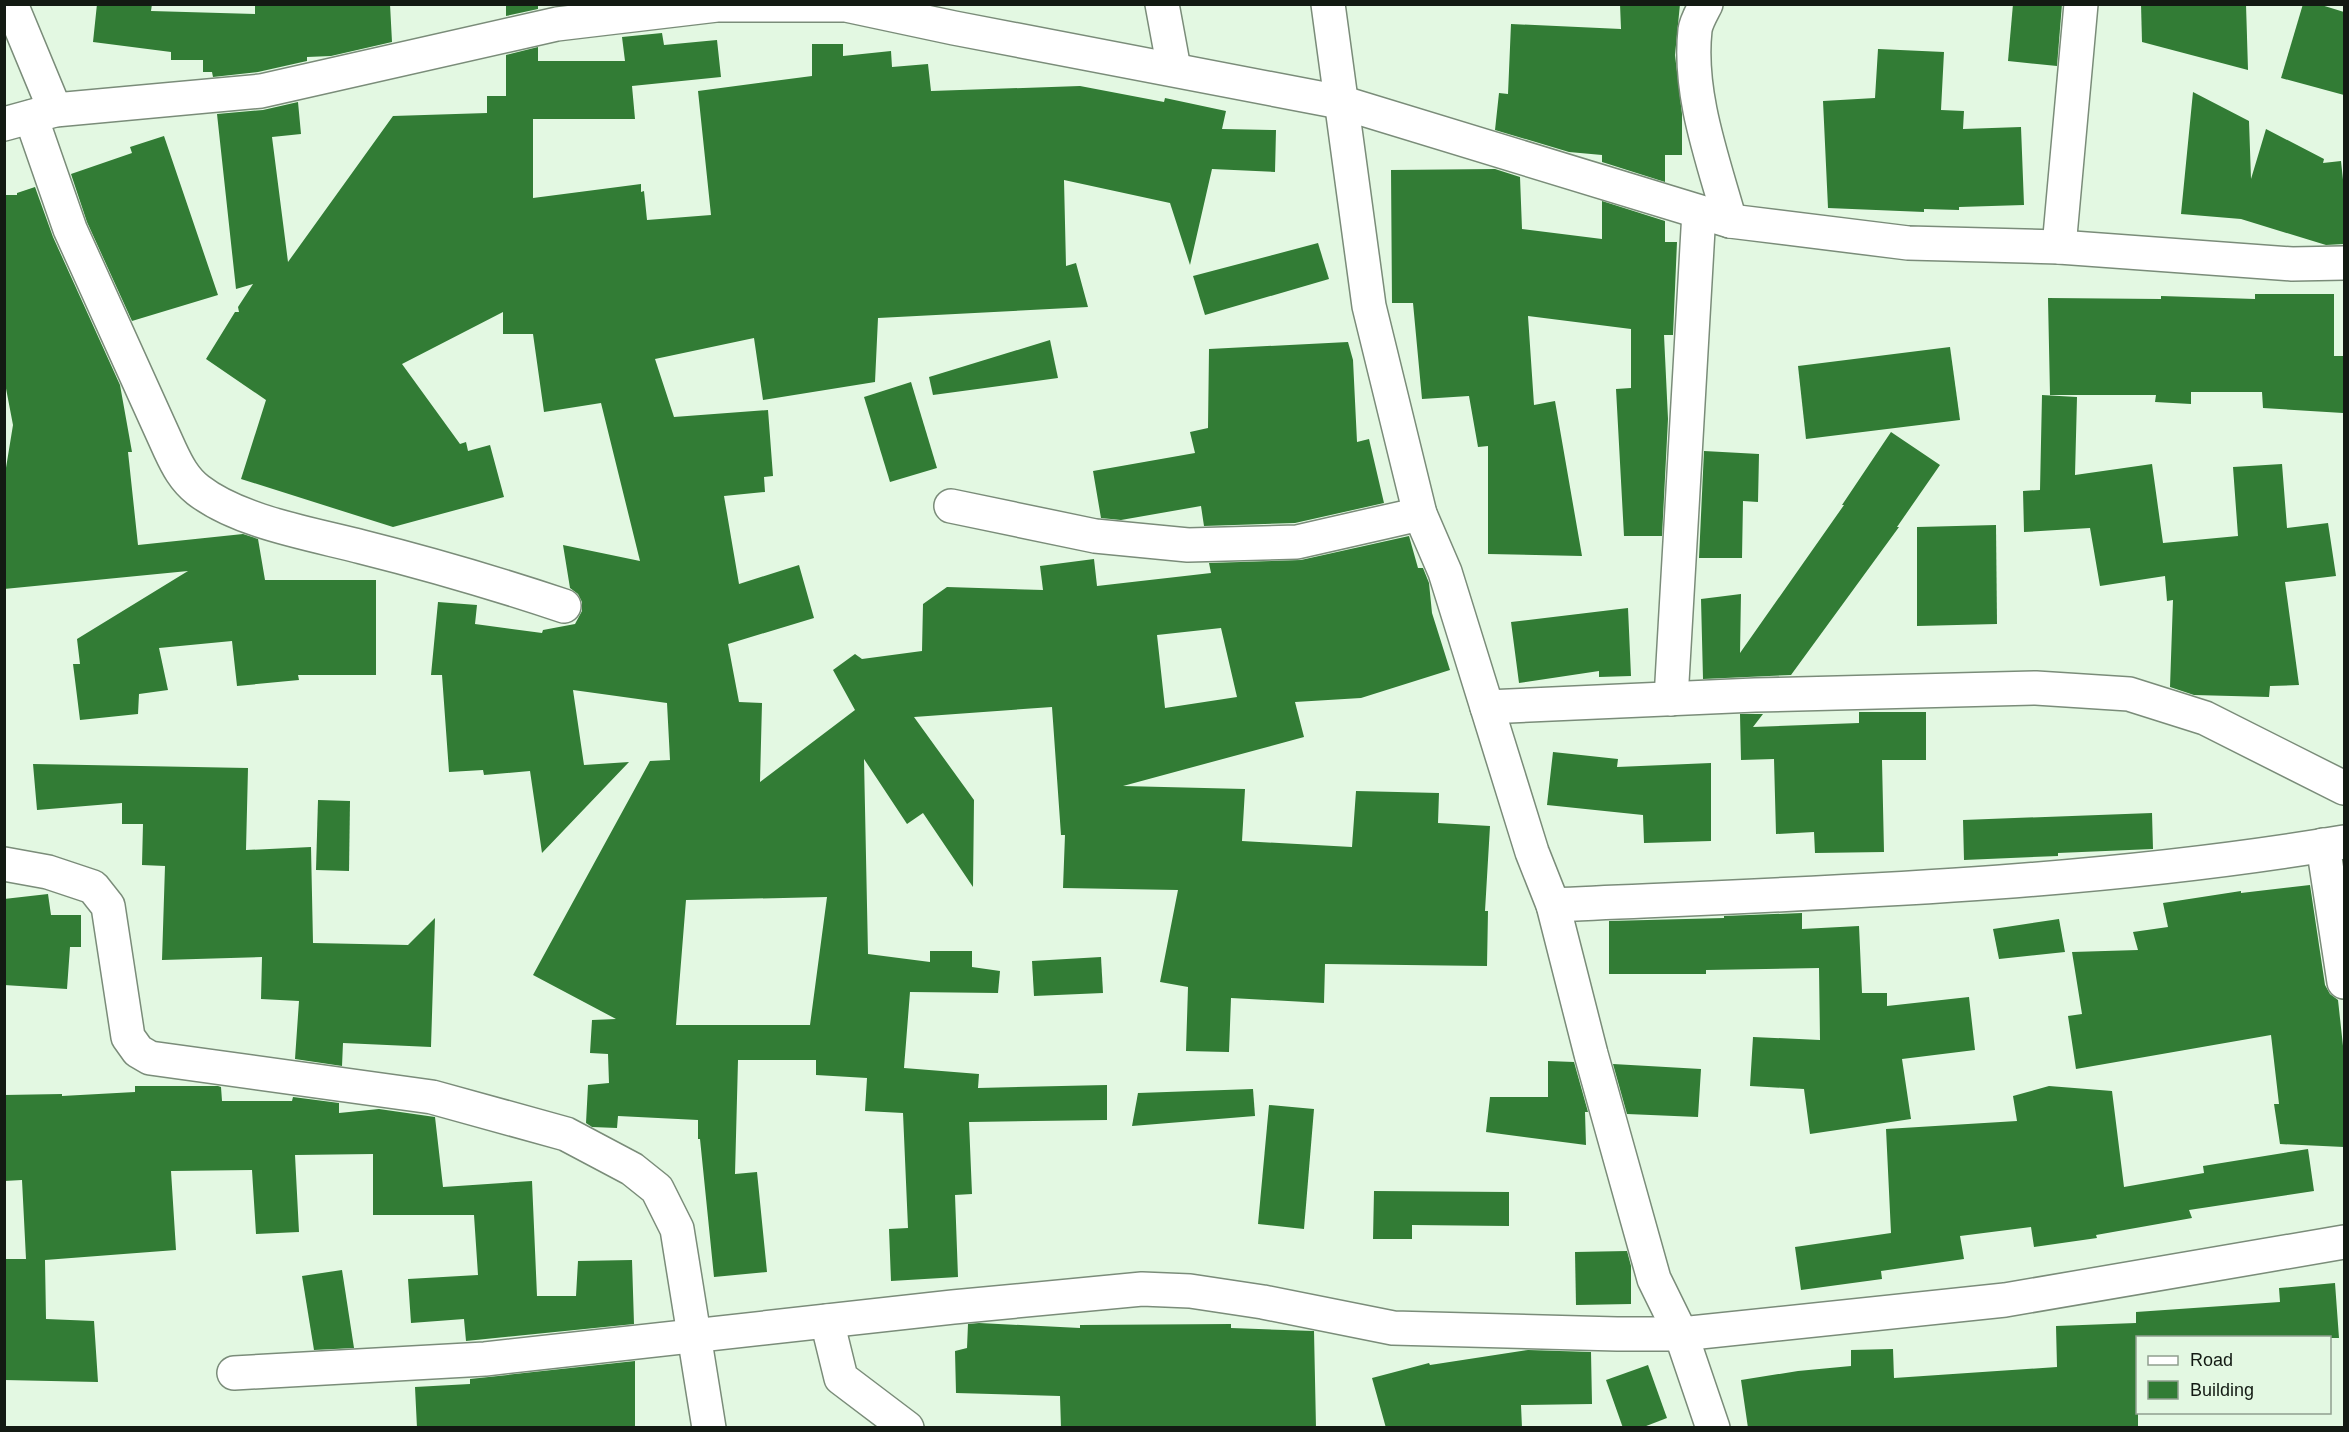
<svg xmlns="http://www.w3.org/2000/svg" width="2349" height="1432" font-family="Helvetica,sans-serif">
	<style>
		.building { fill: #327c35; fill-rule: evenodd }
		.lines { fill: none; stroke-linecap: round; stroke-linejoin: round }
		.street-casing { stroke: #7a8c79; stroke-width: 36 }
		.street { stroke: #fff; stroke-width: 33 }
	</style>
	<rect width="100%" height="100%" fill="#e3f8e2"/>
	<g class="building">
		<polygon points="97,4 152,4 151,11 255,14 255,4 390,4 392,42 331,56 307,57 307,61 258,72 213,77 212,72 203,72 203,60 171,60 171,52 93,42"/>
		<polygon points="506,4 538,4 538,9 506,16"/>
		<polygon points="1620,4 1680,4 1675,55 1682,114 1682,155 1665,155 1665,182 1602,162 1602,155 1569,152 1495,130 1499,93 1508,94 1511,24 1621,29"/>
		<polygon points="2013,4 2062,4 2057,66 2008,61"/>
		<polygon points="2141,4 2246,4 2248,70 2142,42"/>
		<polygon points="2303,4 2318,4 2344,12 2344,95 2281,78"/>
		<path d="M 662,33 L 664,45 L 717,40 L 721,77 L 632,86 L 635,119 L 533,119 L 533,198 L 641,184 L 641,192 L 644,191 L 647,220 L 711,215 L 698,91 L 812,76 L 812,44 L 843,44 L 843,56 L 891,51 L 892,67 L 928,64 L 931,91 L 1080,86 L 1164,102 L 1165,98 L 1226,111 L 1222,129 L 1276,130 L 1275,172 L 1212,169 L 1190,265 L 1170,203 L 1064,180 L 1066,266 L 1076,263 L 1088,307 L 878,318 L 875,382 L 763,400 L 754,338 L 655,359 L 674,417 L 768,410 L 773,476 L 764,477 L 765,492 L 724,496 L 739,584 L 799,565 L 814,618 L 728,644 L 739,702 L 762,703 L 760,782 L 855,710 L 833,670 L 855,654 L 862,659 L 922,651 L 923,604 L 947,587 L 1043,590 L 1040,566 L 1094,559 L 1097,586 L 1211,573 L 1209,563 L 1301,560 L 1409,536 L 1418,568 L 1423,568 L 1429,583 L 1432,613 L 1450,670 L 1361,698 L 1295,702 L 1304,737 L 1123,786 L 1245,789 L 1242,841 L 1352,847 L 1356,791 L 1439,793 L 1438,823 L 1490,826 L 1485,911 L 1488,911 L 1487,966 L 1325,964 L 1324,1003 L 1231,998 L 1229,1052 L 1186,1051 L 1188,987 L 1160,982 L 1178,890 L 1063,888 L 1065,835 L 1061,835 L 1052,707 L 914,717 L 974,800 L 973,887 L 923,813 L 907,824 L 864,759 L 868,954 L 930,962 L 930,951 L 972,951 L 972,967 L 1000,971 L 998,993 L 910,992 L 904,1068 L 979,1074 L 978,1088 L 1107,1085 L 1107,1120 L 969,1122 L 972,1194 L 955,1195 L 958,1277 L 891,1281 L 889,1229 L 908,1228 L 903,1113 L 865,1111 L 867,1078 L 816,1075 L 816,1060 L 738,1060 L 735,1174 L 757,1172 L 767,1272 L 714,1277 L 700,1139 L 698,1139 L 698,1120 L 618,1116 L 617,1128 L 592,1127 L 586,1123 L 588,1085 L 609,1083 L 608,1054 L 590,1053 L 592,1020 L 616,1019 L 533,975 L 650,761 L 670,760 L 667,703 L 573,690 L 584,765 L 629,762 L 542,853 L 530,771 L 484,775 L 483,770 L 449,772 L 442,675 L 431,675 L 438,602 L 477,605 L 475,624 L 542,633 L 543,630 L 575,624 L 582,611 L 582,602 L 578,594 L 570,588 L 563,545 L 640,561 L 601,403 L 544,412 L 533,334 L 503,334 L 503,312 L 402,364 L 460,444 L 466,442 L 468,451 L 490,445 L 504,497 L 393,527 L 241,479 L 266,400 L 206,359 L 235,312 L 239,312 L 238,307 L 253,284 L 236,289 L 217,114 L 263,110 L 298,102 L 301,134 L 272,137 L 288,262 L 393,116 L 487,113 L 487,96 L 506,96 L 506,55 L 538,47 L 538,61 L 625,61 L 622,37 ZM 1221,628 L 1237,697 L 1165,708 L 1157,635 ZM 827,897 L 810,1025 L 676,1025 L 686,900 Z"/>
		<polygon points="1878,49 1944,52 1941,110 1964,111 1963,129 2021,127 2024,205 1959,207 1959,210 1924,209 1924,212 1828,208 1823,101 1875,98"/>
		<polygon points="2193,92 2249,121 2251,179 2266,129 2324,159 2323,163 2341,161 2344,189 2344,244 2326,245 2241,219 2181,214"/>
		<polygon points="164,136 218,295 132,321 87,222 71,174 132,153 130,147"/>
		<polygon points="1495,169 1520,177 1522,229 1602,239 1602,201 1665,221 1665,242 1677,242 1673,335 1664,335 1668,419 1662,536 1624,536 1616,389 1631,388 1631,329 1528,316 1534,405 1555,401 1582,556 1488,554 1488,446 1478,447 1469,396 1422,399 1413,303 1392,303 1391,170"/>
		<polygon points="35,187 53,237 120,385 132,452 128,452 138,545 243,534 258,539 265,580 376,580 376,675 298,675 299,680 237,686 232,641 159,648 168,690 139,694 138,714 80,720 73,664 80,664 77,639 188,571 4,589 4,480 13,425 4,378 4,195 17,195 17,193"/>
		<polygon points="1318,243 1329,279 1205,315 1193,276"/>
		<polygon points="2255,294 2334,294 2334,356 2343,356 2343,413 2263,408 2262,392 2191,392 2191,404 2155,402 2156,395 2050,395 2048,298 2161,299 2161,296 2255,299"/>
		<polygon points="1050,340 1058,378 933,395 929,377"/>
		<polygon points="1348,342 1353,360 1357,442 1369,439 1384,503 1295,523 1204,526 1201,506 1121,520 1101,518 1093,471 1195,453 1190,432 1208,428 1209,349"/>
		<polygon points="1950,347 1960,420 1806,439 1798,366"/>
		<polygon points="911,382 937,468 890,482 864,397"/>
		<polygon points="2042,395 2077,397 2075,475 2152,464 2163,543 2238,536 2233,467 2282,464 2287,528 2328,523 2336,576 2285,582 2299,685 2270,686 2269,697 2194,695 2170,687 2173,600 2167,601 2165,576 2100,586 2090,528 2024,532 2023,491 2040,490"/>
		<polygon points="1891,432 1940,465 1897,527 1899,527 1791,675 1703,679 1701,599 1741,594 1740,653 1844,505 1842,505"/>
		<polygon points="1704,451 1759,454 1758,502 1743,501 1742,558 1699,558"/>
		<polygon points="1996,525 1997,624 1917,626 1917,527"/>
		<polygon points="1628,608 1631,676 1599,677 1599,671 1519,683 1511,622"/>
		<polygon points="1859,712 1926,712 1926,760 1882,760 1884,852 1815,853 1814,832 1776,834 1774,759 1741,760 1740,714 1763,714 1753,727 1859,723"/>
		<polygon points="1553,752 1618,759 1617,767 1711,763 1711,841 1644,843 1643,815 1547,805"/>
		<polygon points="33,764 248,768 246,850 311,847 313,943 408,945 435,918 431,1047 343,1043 342,1066 295,1059 299,1001 261,999 262,957 162,960 165,866 142,865 143,824 122,824 122,803 37,810"/>
		<polygon points="318,800 350,801 349,871 316,870"/>
		<polygon points="2152,813 2153,849 2058,853 2058,856 1964,860 1963,820"/>
		<polygon points="2310,885 2325,985 2330,994 2338,1000 2344,1055 2344,1147 2280,1144 2274,1104 2279,1104 2271,1035 2076,1069 2068,1016 2082,1014 2072,952 2138,950 2133,932 2168,927 2163,903 2241,891 2241,893"/>
		<polygon points="48,894 51,915 81,915 81,947 70,947 67,989 4,985 4,899"/>
		<polygon points="1802,913 1802,929 1859,926 1862,993 1887,993 1887,1006 1969,997 1975,1050 1902,1059 1911,1119 1810,1134 1804,1089 1750,1086 1753,1037 1820,1040 1819,968 1706,970 1706,974 1609,974 1609,921 1724,918 1724,916"/>
		<polygon points="2059,919 2065,952 1999,959 1993,929"/>
		<polygon points="1101,957 1103,993 1034,996 1032,961"/>
		<polygon points="1548,1061 1574,1062 1588,1112 1585,1112 1586,1145 1486,1132 1490,1097 1548,1097"/>
		<polygon points="1613,1064 1701,1069 1698,1117 1627,1114"/>
		<polygon points="135,1086 218,1086 221,1087 222,1101 292,1101 293,1097 339,1103 339,1113 379,1109 435,1117 443,1187 532,1181 537,1296 576,1296 578,1261 632,1260 634,1324 466,1341 464,1319 411,1323 408,1279 478,1275 474,1215 373,1215 373,1154 295,1155 299,1232 256,1234 252,1170 171,1171 176,1250 45,1260 46,1319 94,1321 98,1382 4,1380 4,1259 26,1259 22,1180 4,1181 4,1095 62,1094 62,1096 135,1092"/>
		<polygon points="2049,1086 2112,1091 2124,1187 2204,1173 2203,1166 2308,1149 2314,1191 2189,1210 2192,1218 2096,1235 2097,1238 2034,1247 2031,1227 1960,1236 1964,1259 1881,1271 1882,1279 1801,1290 1795,1247 1891,1233 1886,1129 2017,1121 2013,1096"/>
		<polygon points="1253,1089 1255,1116 1132,1126 1138,1093"/>
		<polygon points="1269,1105 1314,1109 1304,1229 1258,1224"/>
		<polygon points="1374,1191 1509,1192 1509,1226 1412,1225 1412,1239 1373,1239"/>
		<polygon points="1627,1251 1631,1266 1631,1304 1576,1305 1575,1252"/>
		<polygon points="342,1270 354,1348 314,1350 302,1276"/>
		<polygon points="2335,1283 2339,1338 2138,1338 2138,1428 1748,1428 1741,1380 1798,1371 1851,1366 1851,1350 1893,1349 1894,1378 2057,1367 2056,1326 2136,1323 2136,1312 2280,1302 2279,1288"/>
		<polygon points="979,1323 1080,1328 1080,1325 1231,1324 1231,1328 1314,1331 1316,1428 1061,1428 1060,1396 956,1393 955,1351 967,1348 968,1324"/>
		<polygon points="1528,1350 1591,1352 1592,1404 1521,1405 1522,1428 1386,1428 1372,1378 1429,1363 1430,1365"/>
		<polygon points="635,1361 635,1428 417,1428 415,1387 470,1384 470,1379"/>
		<polygon points="1648,1365 1667,1418 1641,1428 1623,1428 1606,1380"/>
	</g>
	<g class="lines">
		<defs>
			<g id="street">
				<polyline points="11,4 55,110"/>
				<polyline points="1162,4 1174,69"/>
				<polyline points="1328,4 1369,306 1420,514 1445,572 1532,852 1553,905 1591,1054 1654,1279 1681,1334 1713,1428"/>
				<path d="M 1706,4 C 1702,12 1696,22 1695,30 C 1688,94 1713,160 1730,221"/>
				<path d="M 31,117 L 70,229 L 170,450 C 177,465 184,479 198,490 C 239,522 312,534 362,547 C 430,564 498,584 564,606"/>
				<polyline points="4,124 55,110 261,91 557,24 717,5 846,5 954,28 1340,102 1730,221 1908,243 2059,247 2292,264 2344,263"/>
				<polyline points="2059,247 2081,4"/>
				<polyline points="951,506 1095,536 1188,545 1297,542 1420,514"/>
				<polyline points="1671,699 1699,212"/>
				<polyline points="1487,707 1755,695 2036,688 2129,694 2205,718 2344,788"/>
				<polyline points="2323,845 2344,982"/>
				<polyline points="4,864 48,872 93,887 108,906 128,1037 138,1051 150,1058 432,1097 566,1134 632,1169 657,1189 677,1229 709,1428"/>
				<path d="M 1553,905 C 1817,893 2083,886 2344,842"/>
				<polyline points="827,1321 841,1378 907,1428"/>
				<polyline points="234,1373 485,1359 953,1307 1142,1289 1190,1291 1263,1302 1393,1328 1617,1334 1681,1334 2005,1300 2344,1242"/>
			</g>
		</defs>
		<use href="#street" class="street-casing"/>
		<use href="#street" class="street"/>
	</g>
	<rect width="2349" height="1432" fill="none" stroke="#131a13" stroke-width="12"/>
	<rect x="2136" y="1336" width="195" height="78" fill="#e3f8e2" stroke="#909f8f" stroke-width="1.5"/>
	<rect x="2148" y="1356" width="30" height="9" fill="#ffffff" stroke="#909f8f" stroke-width="1.5"/>
	<text x="2190" y="1366" font-size="18" fill="#131a13">Road</text>
	<rect x="2148" y="1381" width="30" height="18" fill="#327c35" stroke="#909f8f" stroke-width="1.5"/>
	<text x="2190" y="1396" font-size="18" fill="#131a13">Building</text>
</svg>
